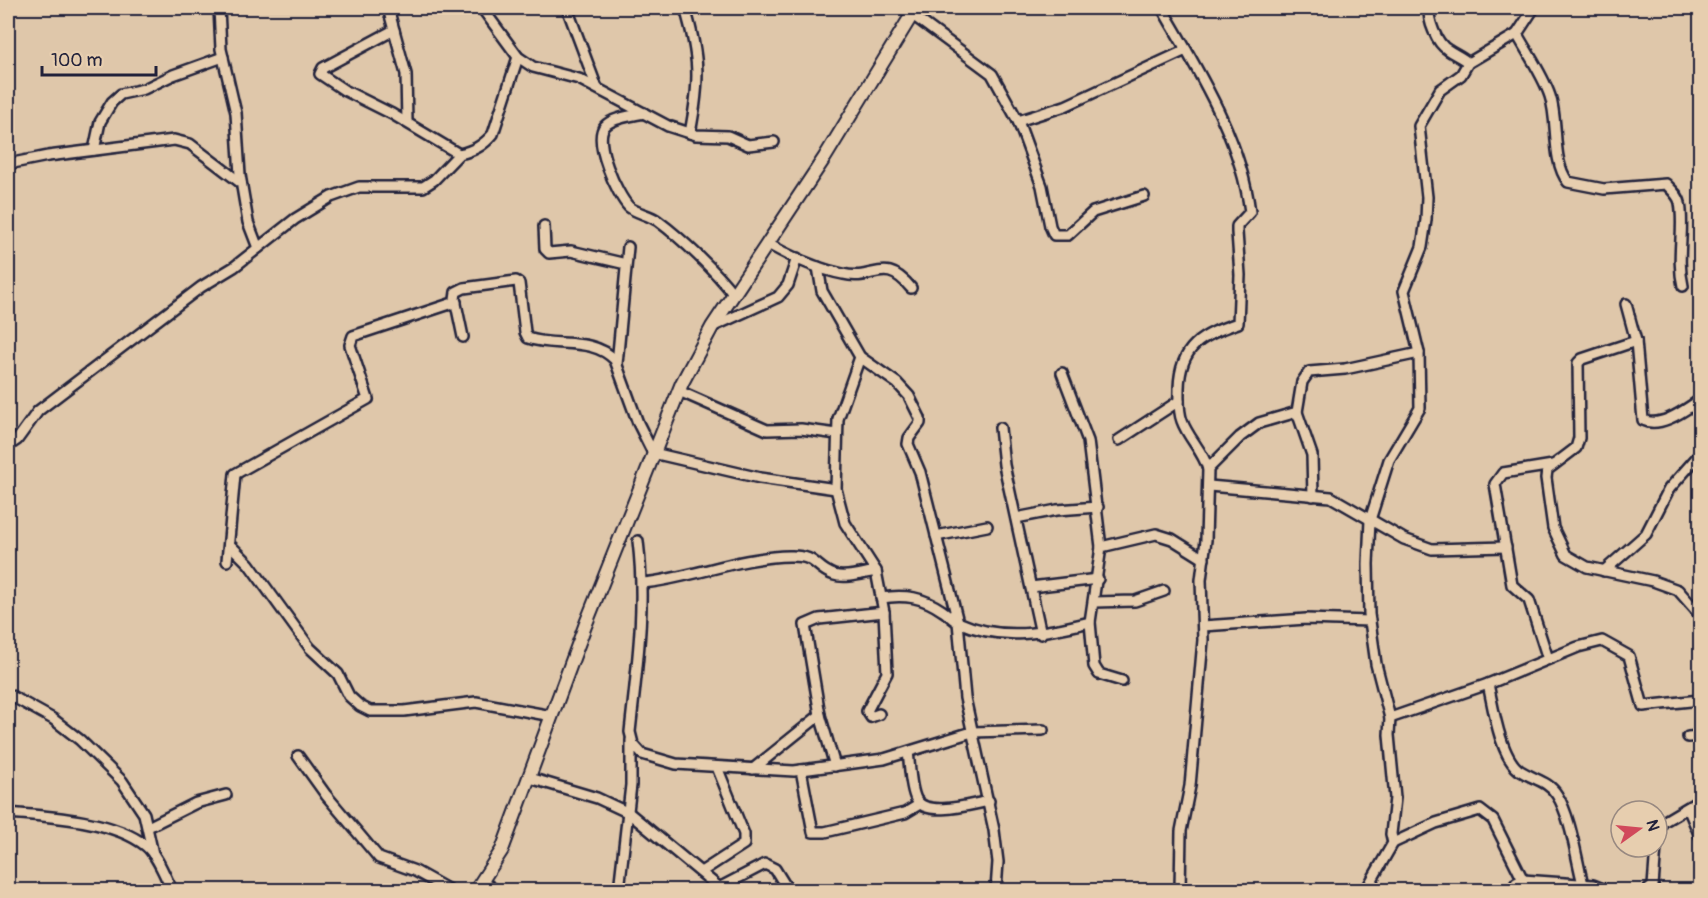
<svg xmlns="http://www.w3.org/2000/svg" width="1708" height="898" font-family="Pangolin,sans-serif">
	<style>
		.lines { fill: none; stroke-linecap: round; stroke-linejoin: round }
		.minor-casing { stroke: #22223b; stroke-width: 14 }
		.major-casing { stroke: #22223b; stroke-width: 16 }
		.minor { stroke: #e7ceaf; stroke-width: 9 }
		.major { stroke: #e7ceaf; stroke-width: 12 }
	</style>
	<rect width="100%" height="100%" fill="#dfc7aa"/>
	<filter id="ink" filterUnits="userSpaceOnUse"><feTurbulence type="fractalNoise" baseFrequency=".0167" numOctaves="2"/><feDisplacementMap in="SourceGraphic" scale="12" xChannelSelector="R" yChannelSelector="G"/><feConvolveMatrix kernelMatrix="1 2 1 2 8 2 1 2 1" color-interpolation-filters="sRGB"/></filter>
	<g filter="url(#ink)">
		<g class="lines">
			<defs>
				<g id="minor">
					<polyline points="219,8 221,49 236,113 240,175 248,222 258,248"/>
					<polyline points="388,8 406,74 407,122"/>
					<polyline points="482,8 518,57 533,67 579,79 668,126 696,135 728,136 748,145 774,142"/>
					<polyline points="567,8 597,88"/>
					<path d="M 685,8 C 700,58 700,82 690,133"/>
					<polyline points="903,8 992,74 1018,121 1042,186 1050,226 1054,235 1068,235 1093,212 1144,196"/>
					<path d="M 1162,8 C 1198,71 1241,138 1250,212 L 1237,226 L 1237,232 L 1240,275 L 1238,323 C 1202,335 1180,346 1179,388 C 1179,399 1178,411 1182,421 C 1188,438 1203,451 1208,469"/>
					<path d="M 1429,8 C 1428,20 1436,43 1448,50 C 1455,55 1462,57 1468,63"/>
					<path d="M 394,30 L 323,68 L 320,74 L 344,90 L 392,114 L 459,154 C 473,151 483,146 493,134 L 518,57"/>
					<path d="M 1517,34 C 1528,54 1543,75 1550,96 C 1559,122 1551,160 1568,182 L 1604,189 L 1666,184 C 1671,189 1679,196 1680,203 C 1685,229 1676,257 1683,286"/>
					<path d="M 644,113 C 633,116 613,117 605,126 C 592,140 617,195 629,207 C 636,213 650,215 658,221 C 681,238 717,272 734,295"/>
					<polyline points="1018,121 1065,106 1186,50"/>
					<polyline points="94,150 100,122 112,102 121,94 144,89 173,75 223,57"/>
					<polyline points="8,164 48,156 174,140 190,144 241,183"/>
					<polyline points="544,226 545,249 549,253 571,251 626,264"/>
					<path d="M 768,244 C 791,257 817,269 843,274 C 874,282 884,255 911,288"/>
					<polyline points="818,267 822,291 860,357 838,419 836,489 845,523 876,571 884,612 887,673 867,711 871,717 879,714"/>
					<path d="M 1626,304 L 1636,341 L 1643,420 C 1661,429 1686,409 1700,400"/>
					<polyline points="712,327 778,297 788,285 797,258"/>
					<path d="M 463,337 L 455,299 L 456,292 L 464,288 L 516,281 L 519,283 L 525,332 L 528,338 C 556,348 592,336 615,360 L 638,423 L 653,453 L 760,478 L 836,489"/>
					<polyline points="1636,341 1582,359 1578,363 1579,438 1576,448 1547,470 1546,478 1553,528 1566,555 1587,567 1653,581 1678,590 1700,615"/>
					<polyline points="860,357 897,383 909,396 920,418 920,423 909,438 908,444 920,472 958,622 965,698 994,830 998,862 996,890"/>
					<polyline points="617,364 628,247"/>
					<polyline points="1062,373 1088,441 1101,547"/>
					<polyline points="679,391 767,430 801,429 837,434"/>
					<polyline points="1297,412 1312,455 1313,496"/>
					<polyline points="1000,428 1004,465 1041,634"/>
					<polyline points="1119,440 1179,401"/>
					<polyline points="8,446 17,440 38,411 201,287 234,267 295,219 331,197 359,187 423,187 434,180 459,154"/>
					<polyline points="1209,486 1331,497 1404,539 1432,549 1506,547"/>
					<polyline points="1016,518 1057,510 1098,507"/>
					<polyline points="936,536 987,526"/>
					<path d="M 638,541 C 646,607 637,666 630,732 L 633,744 L 642,754 L 676,764 L 794,771 L 884,759 L 972,732 L 1043,730"/>
					<polyline points="229,544 249,564 310,648 338,674 349,696 360,706 370,711 404,711 476,702 552,716"/>
					<polyline points="227,561 235,474 368,399 350,345 353,336 456,302"/>
					<polyline points="1604,571 1646,534 1669,489 1700,454"/>
					<path d="M 643,583 C 692,578 739,557 789,556 C 818,555 814,568 834,575 C 846,579 864,573 876,571"/>
					<polyline points="1031,587 1098,579"/>
					<path d="M 881,598 C 905,594 923,597 943,611 C 948,614 953,620 958,622 C 1002,642 1045,633 1090,622"/>
					<polyline points="1094,602 1135,601 1164,591"/>
					<polyline points="1203,626 1306,619 1370,621"/>
					<polyline points="1548,659 1529,600 1512,585 1495,484 1503,473 1553,465"/>
					<polyline points="1122,681 1099,674 1094,666 1090,622 1101,547 1156,534 1172,539 1204,559"/>
					<path d="M 1488,684 C 1493,706 1500,756 1519,770 C 1532,779 1549,781 1557,795 C 1571,817 1576,858 1583,884"/>
					<polyline points="8,694 53,719 80,740 122,781 144,814 153,854"/>
					<polyline points="1390,718 1488,684 1578,647 1602,641 1629,656 1643,706 1700,700"/>
					<polyline points="1688,737 1700,736"/>
					<path d="M 908,752 C 910,766 910,787 916,799 C 926,818 972,804 989,801"/>
					<polyline points="298,756 326,795 379,858 415,871 449,890"/>
					<polyline points="835,766 820,715 805,625 819,619 884,612"/>
					<polyline points="753,769 820,715"/>
					<polyline points="801,770 813,832 825,832 905,813 920,804"/>
					<polyline points="530,778 597,798 629,813 722,890"/>
					<polyline points="1688,808 1700,836"/>
					<path d="M 8,813 C 47,816 115,820 146,846 C 158,856 165,877 172,890"/>
					<polyline points="148,827 196,803 226,795"/>
					<polyline points="1657,832 1663,822 1700,800"/>
					<polyline points="1393,843 1436,823 1480,810 1493,820 1523,880"/>
					<polyline points="701,872 744,844 744,834 717,767"/>
					<polyline points="482,881 495,890"/>
					<polyline points="719,888 765,864 775,869 788,890"/>
					<polyline points="619,890 631,785 631,740"/>
					<polyline points="1180,890 1181,831 1190,786 1203,640 1201,580 1206,540 1208,469 1240,437 1259,423 1297,412 1302,382 1309,372 1345,369 1419,353"/>
					<polyline points="1366,890 1393,843 1391,834 1395,798 1389,735 1390,718 1376,664 1369,614 1368,564 1370,520 1389,460 1420,408 1419,353 1404,291 1422,247 1426,220 1427,197 1419,126 1440,90 1461,75 1468,63 1517,34 1534,8"/>
					<polyline points="1514,890 1516,883 1523,880 1593,885 1606,890"/>
					<polyline points="1648,890 1653,886 1656,847"/>
				</g>
				<polyline id="major" points="476,890 502,850 585,626 682,383 712,327 825,157 916,8"/>
			</defs>
			<use href="#minor" class="minor-casing"/>
			<use href="#major" class="major-casing"/>
			<use href="#minor" class="minor"/>
			<use href="#major" class="major"/>
		</g>
	</g>
	<rect width="1708" height="898" fill="none" stroke="#e7ceaf" stroke-width="30"/>
	<rect x="15" y="15" width="1678" height="868" fill="none" stroke="#22223b" stroke-width="2" filter="url(#ink)"/>
	<g transform="translate(1639 829) rotate(75)"><circle r="28" fill="#e7ceaf" stroke="#988981" stroke-width="1.5"/>
	<path d="M0-4.5L10 22L0 15L-10 22Z" fill="#d1495b"/>
	<text y="-9" font-size="16" font-weight="bold" text-anchor="middle" fill="#22223b">N</text>
	</g>
	<path d="M42 66v9h114v-9" fill="none" stroke="#22223b" stroke-width="3"/>
	<text x="51" y="66" font-size="18" fill="#22223b" stroke="#e7ceaf" stroke-width="4.5" paint-order="stroke">100 m</text>
</svg>
